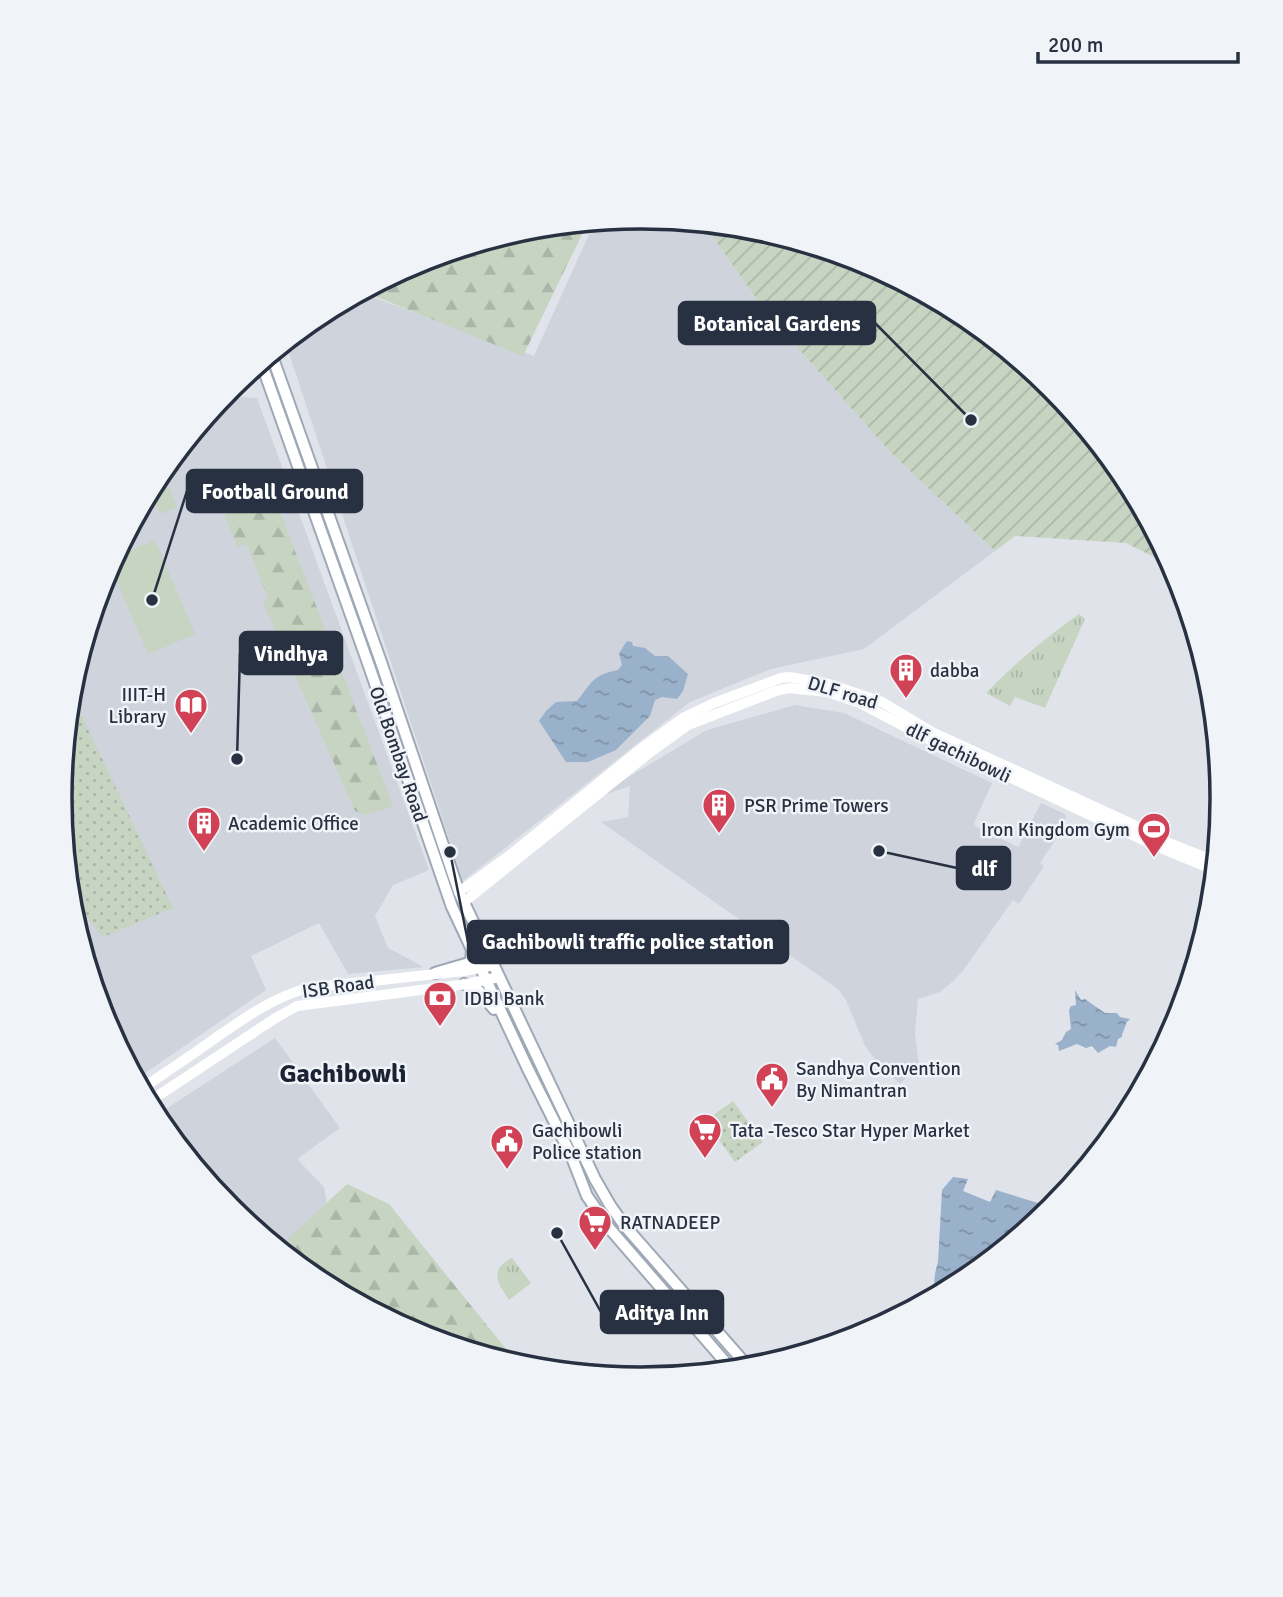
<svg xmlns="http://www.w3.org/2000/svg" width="1283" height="1597" font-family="Signika,sans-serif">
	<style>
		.built { fill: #ced3dc }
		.grass { fill: url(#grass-dots) }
		.forest { fill: url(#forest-firs) }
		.park { fill: url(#park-tufts) }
		.garden { fill: url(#garden-furrows) }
		.pitch { fill: #c6d4c1 }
		.water { fill: url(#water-ripples) }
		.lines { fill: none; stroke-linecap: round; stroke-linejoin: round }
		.primary-casing { stroke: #9fa8b6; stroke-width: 14 }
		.secondary { stroke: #fff; stroke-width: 10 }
		.primary { stroke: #fff; stroke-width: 10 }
		.labels { text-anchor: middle; stroke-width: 5; stroke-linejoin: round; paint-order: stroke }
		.poi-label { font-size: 19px; fill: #283142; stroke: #f0f3f7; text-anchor: start }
		.street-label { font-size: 19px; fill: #283142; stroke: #f0f3f7 }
		.district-label { font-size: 26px; font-weight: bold; fill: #1a2233; stroke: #f0f3f7 }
		.rim { fill: none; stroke: #283142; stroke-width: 3.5 }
		.leader { fill: none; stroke: #283142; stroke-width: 2.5 }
		.callout-dot { fill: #283142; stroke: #f0f3f7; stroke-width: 2.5 }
		.callout { fill: #283142; stroke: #283142; stroke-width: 2.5 }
		.callout-label { font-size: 21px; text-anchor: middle; font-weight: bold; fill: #fff }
	</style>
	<defs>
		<pattern id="grass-dots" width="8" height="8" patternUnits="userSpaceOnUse" patternTransform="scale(1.75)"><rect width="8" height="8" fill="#c6d4c1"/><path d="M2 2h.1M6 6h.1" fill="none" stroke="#aab6a7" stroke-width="1.8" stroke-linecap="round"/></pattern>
		<pattern id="forest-firs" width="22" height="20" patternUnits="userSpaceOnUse" patternTransform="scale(1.75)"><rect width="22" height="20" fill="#c6d4c1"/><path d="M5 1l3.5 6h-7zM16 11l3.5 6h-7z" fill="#aab6a7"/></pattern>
		<pattern id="park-tufts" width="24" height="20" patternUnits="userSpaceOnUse" patternTransform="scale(1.75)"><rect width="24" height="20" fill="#c6d4c1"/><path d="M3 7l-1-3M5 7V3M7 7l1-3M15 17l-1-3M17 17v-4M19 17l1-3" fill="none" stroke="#aab6a7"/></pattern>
		<pattern id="garden-furrows" width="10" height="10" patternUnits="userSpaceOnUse" patternTransform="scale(1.75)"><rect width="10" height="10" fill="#c6d4c1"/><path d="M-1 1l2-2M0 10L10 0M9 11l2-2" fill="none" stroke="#aab6a7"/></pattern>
		<pattern id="water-ripples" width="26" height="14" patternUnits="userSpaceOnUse" patternTransform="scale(1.75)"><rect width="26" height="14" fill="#9ab1cb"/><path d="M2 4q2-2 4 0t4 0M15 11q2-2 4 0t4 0" fill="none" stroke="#7e91a6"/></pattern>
	</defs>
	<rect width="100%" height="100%" fill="#e0e4ea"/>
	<g class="built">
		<polygon points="642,217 703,223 766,312 891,453 995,551 864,649 771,669 690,702 463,881 285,341 319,314 350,298 367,295 534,356 595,221"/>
		<polygon points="242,397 257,398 429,870 393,885 375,916 388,948 424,967 348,974 319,923 251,956 266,990 135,1080 104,1021 71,912 60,799 71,685 104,575 158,475 215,406"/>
		<polygon points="795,705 844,713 992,783 974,823 975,826 1016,846 1018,847 1020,844 1041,803 1065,814 1066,817 1062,830 1040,863 1044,866 1019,904 1013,900 962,972 950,984 940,992 918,999 915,1033 919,1065 900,1084 877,1062 865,1046 846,1000 838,989 601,822 628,817 630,786 592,799 707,730"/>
		<polygon points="275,1038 340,1128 297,1159 324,1187 335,1249 311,1276 230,1210 155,1116"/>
	</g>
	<g class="grass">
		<polygon points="70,691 173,908 103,937 69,894 60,799"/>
		<polygon points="733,1101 763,1142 735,1162 705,1121"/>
	</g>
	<g class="forest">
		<polygon points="588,222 523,356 362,291 419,261 528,228"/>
		<polygon points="272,491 393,806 365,815 355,811 263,602 268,599 247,544 237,547 224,513"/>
		<polygon points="347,1184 389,1204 519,1365 518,1366 418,1336 318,1282 280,1251 279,1247"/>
	</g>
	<g class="park">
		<path d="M 1079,614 L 1085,619 L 1045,708 L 1015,697 L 1010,706 L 986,693 C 1015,663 1045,638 1079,614 Z"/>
		<path d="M 512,1258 L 531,1283 L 509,1300 C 498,1283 488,1270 512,1258 Z"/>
	</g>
	<polygon class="garden" points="703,223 755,228 865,261 965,315 1053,387 1126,475 1174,567 1126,543 1015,536 995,551 891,453 766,312"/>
	<g class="pitch">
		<polygon points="164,478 177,507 160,514 150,490 154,482"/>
		<polygon points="155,540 195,634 148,654 110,565 114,558"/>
	</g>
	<g class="water">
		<path d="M 627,641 L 632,642 L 633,646 L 645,648 L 655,656 L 668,656 L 688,674 L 683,691 L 677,699 L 662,697 L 655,700 L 650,716 L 616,750 L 588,762 L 566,762 L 539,721 L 546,711 L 556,702 L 577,701 C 592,682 593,675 618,670 L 622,665 L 619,653 Z"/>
		<path d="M 1075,990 L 1081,1000 L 1085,999 L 1105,1013 L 1117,1013 L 1120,1017 L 1130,1019 L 1126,1023 C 1125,1029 1122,1032 1122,1037 L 1118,1039 L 1116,1047 L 1110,1046 L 1098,1053 L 1092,1046 L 1086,1048 L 1077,1044 L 1059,1051 L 1058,1045 L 1055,1044 L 1062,1040 L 1066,1032 L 1071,1029 L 1069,1010 L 1071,1006 L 1076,1005 Z"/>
		<path d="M 953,1177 L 968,1179 L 963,1191 L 990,1202 L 996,1190 L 1041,1204 L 1028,1231 L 965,1283 L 936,1298 C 933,1285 934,1275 938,1262 L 942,1190 Z"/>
	</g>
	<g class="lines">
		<defs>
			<g id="primary">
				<polyline points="271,353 381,662 459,892 595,1179 610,1205 624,1225 751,1370"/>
				<polyline points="261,362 369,666 452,907 527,1067 571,1155 587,1196 610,1229 733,1371"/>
				<polyline points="435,973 469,963 471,961 472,950"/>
				<polyline points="464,984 479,991 494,1009"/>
			</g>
		</defs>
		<use href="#primary" class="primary-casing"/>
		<g class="secondary">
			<polyline points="459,892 510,855 643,747 683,718 714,703 781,678 789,677 829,684 882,702 932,732 1130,823 1161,840 1217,862"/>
			<polyline points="464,902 648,754 688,725 776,691 789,688 827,692 860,703 928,739 1158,847 1216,871"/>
			<path d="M 140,1090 C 166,1072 192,1055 217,1037 C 246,1017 274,997 308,988 L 464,971 L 494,965"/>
			<polyline points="147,1103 274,1019 297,1006 467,984 499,977"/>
		</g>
		<use href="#primary" class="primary"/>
	</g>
	<defs>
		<symbol id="building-pin" viewBox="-11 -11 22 30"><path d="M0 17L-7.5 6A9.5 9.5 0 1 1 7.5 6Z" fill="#d24256" stroke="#f0f3f7"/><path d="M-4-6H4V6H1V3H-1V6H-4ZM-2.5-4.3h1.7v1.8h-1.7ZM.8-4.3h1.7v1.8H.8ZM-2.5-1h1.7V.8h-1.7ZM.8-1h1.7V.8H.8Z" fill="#fff"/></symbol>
		<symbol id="library-pin" viewBox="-11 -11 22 30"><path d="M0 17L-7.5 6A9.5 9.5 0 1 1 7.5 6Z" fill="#d24256" stroke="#f0f3f7"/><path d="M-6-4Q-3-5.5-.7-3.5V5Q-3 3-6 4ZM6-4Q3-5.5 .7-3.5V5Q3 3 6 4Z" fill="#fff"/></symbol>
		<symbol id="stadium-pin" viewBox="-11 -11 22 30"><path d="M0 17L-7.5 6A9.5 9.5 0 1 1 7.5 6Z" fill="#d24256" stroke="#f0f3f7"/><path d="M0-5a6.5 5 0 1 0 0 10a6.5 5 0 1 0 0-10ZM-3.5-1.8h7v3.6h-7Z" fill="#fff"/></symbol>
		<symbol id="bank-pin" viewBox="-11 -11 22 30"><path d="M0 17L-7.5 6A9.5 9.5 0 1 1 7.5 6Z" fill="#d24256" stroke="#f0f3f7"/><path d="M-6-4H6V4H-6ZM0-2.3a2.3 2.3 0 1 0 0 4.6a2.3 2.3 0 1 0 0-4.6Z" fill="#fff"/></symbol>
		<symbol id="civic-pin" viewBox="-11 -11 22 30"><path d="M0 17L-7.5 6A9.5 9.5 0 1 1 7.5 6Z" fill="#d24256" stroke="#f0f3f7"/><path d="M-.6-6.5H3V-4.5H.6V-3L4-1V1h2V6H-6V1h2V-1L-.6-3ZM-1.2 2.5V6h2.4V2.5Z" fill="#fff"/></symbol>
		<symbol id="supermarket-pin" viewBox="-11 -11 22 30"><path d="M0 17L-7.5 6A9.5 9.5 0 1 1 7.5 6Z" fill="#d24256" stroke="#f0f3f7"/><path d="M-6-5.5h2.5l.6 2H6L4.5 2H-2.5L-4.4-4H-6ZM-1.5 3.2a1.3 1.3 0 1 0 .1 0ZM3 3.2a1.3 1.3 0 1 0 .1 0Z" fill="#fff"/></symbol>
	</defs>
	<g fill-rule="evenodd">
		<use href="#building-pin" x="887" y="651" width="38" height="52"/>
		<use href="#library-pin" x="172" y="686" width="38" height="52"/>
		<use href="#building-pin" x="700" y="786" width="38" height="52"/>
		<use href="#building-pin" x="185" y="804" width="38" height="52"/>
		<use href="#stadium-pin" x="1135" y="810" width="38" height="52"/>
		<use href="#bank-pin" x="421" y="979" width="38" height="52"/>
		<use href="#civic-pin" x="753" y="1060" width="38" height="52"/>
		<use href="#supermarket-pin" x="686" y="1111" width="38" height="52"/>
		<use href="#civic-pin" x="488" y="1122" width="38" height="52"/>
		<use href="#supermarket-pin" x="576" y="1203" width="38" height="52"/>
	</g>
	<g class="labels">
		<g class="poi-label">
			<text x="930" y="677">dabba</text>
			<text x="166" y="701" text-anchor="end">IIIT-H<tspan x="166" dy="22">Library</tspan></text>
			<text x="744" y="812">PSR Prime Towers</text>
			<text x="228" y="830">Academic Office</text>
			<text x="1130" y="836" text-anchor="end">Iron Kingdom Gym</text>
			<text x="464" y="1005">IDBI Bank</text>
			<text x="796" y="1075">Sandhya Convention<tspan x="796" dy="22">By Nimantran</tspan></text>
			<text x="532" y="1137">Gachibowli<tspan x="532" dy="22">Police station</tspan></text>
			<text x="730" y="1137">Tata -Tesco Star Hyper Market</text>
			<text x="620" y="1229">RATNADEEP</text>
		</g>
		<g class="street-label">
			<text transform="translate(843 692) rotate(17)" y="7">DLF road</text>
			<text transform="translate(959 752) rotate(26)" y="7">dlf gachibowli</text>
			<text transform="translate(399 754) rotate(71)" y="7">Old Bombay Road</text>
			<text transform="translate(338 986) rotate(-8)" y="7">ISB Road</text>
		</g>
		<g class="district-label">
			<text x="343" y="1082">Gachibowli</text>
		</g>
	</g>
	<path d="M0 0H1283V1597H0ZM72 798a569 569 0 1 1 1138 0a569 569 0 1 1-1138 0Z" fill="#f0f3f7" fill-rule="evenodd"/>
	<path class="rim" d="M72 798a569 569 0 1 1 1138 0a569 569 0 1 1-1138 0Z"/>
	<path class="leader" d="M971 420L875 323M152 600L187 491M237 759L240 653M879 851L957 868M450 852L468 942M557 1233L601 1312"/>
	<g class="callout-dot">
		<circle cx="971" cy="420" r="7"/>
		<circle cx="152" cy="600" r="7"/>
		<circle cx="237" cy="759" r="7"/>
		<circle cx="879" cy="851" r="7"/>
		<circle cx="450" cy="852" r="7"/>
		<circle cx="557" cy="1233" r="7"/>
	</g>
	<g class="callout">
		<rect x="679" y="302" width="196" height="42" rx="7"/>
		<rect x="187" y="470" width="175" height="42" rx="7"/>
		<rect x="240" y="632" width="102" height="42" rx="7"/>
		<rect x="957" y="847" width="53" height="42" rx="7"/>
		<rect x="468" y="921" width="320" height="42" rx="7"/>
		<rect x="601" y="1291" width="122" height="42" rx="7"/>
	</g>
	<g class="callout-label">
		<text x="777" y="331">Botanical Gardens</text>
		<text x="275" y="499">Football Ground</text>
		<text x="291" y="661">Vindhya</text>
		<text x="984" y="876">dlf</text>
		<text x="628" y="949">Gachibowli traffic police station</text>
		<text x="662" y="1320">Aditya Inn</text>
	</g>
	<path d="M1038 52v10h200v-10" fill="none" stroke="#283142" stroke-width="3.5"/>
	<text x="1048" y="52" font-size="21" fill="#283142" stroke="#f0f3f7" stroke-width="5" paint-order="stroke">200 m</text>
</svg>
